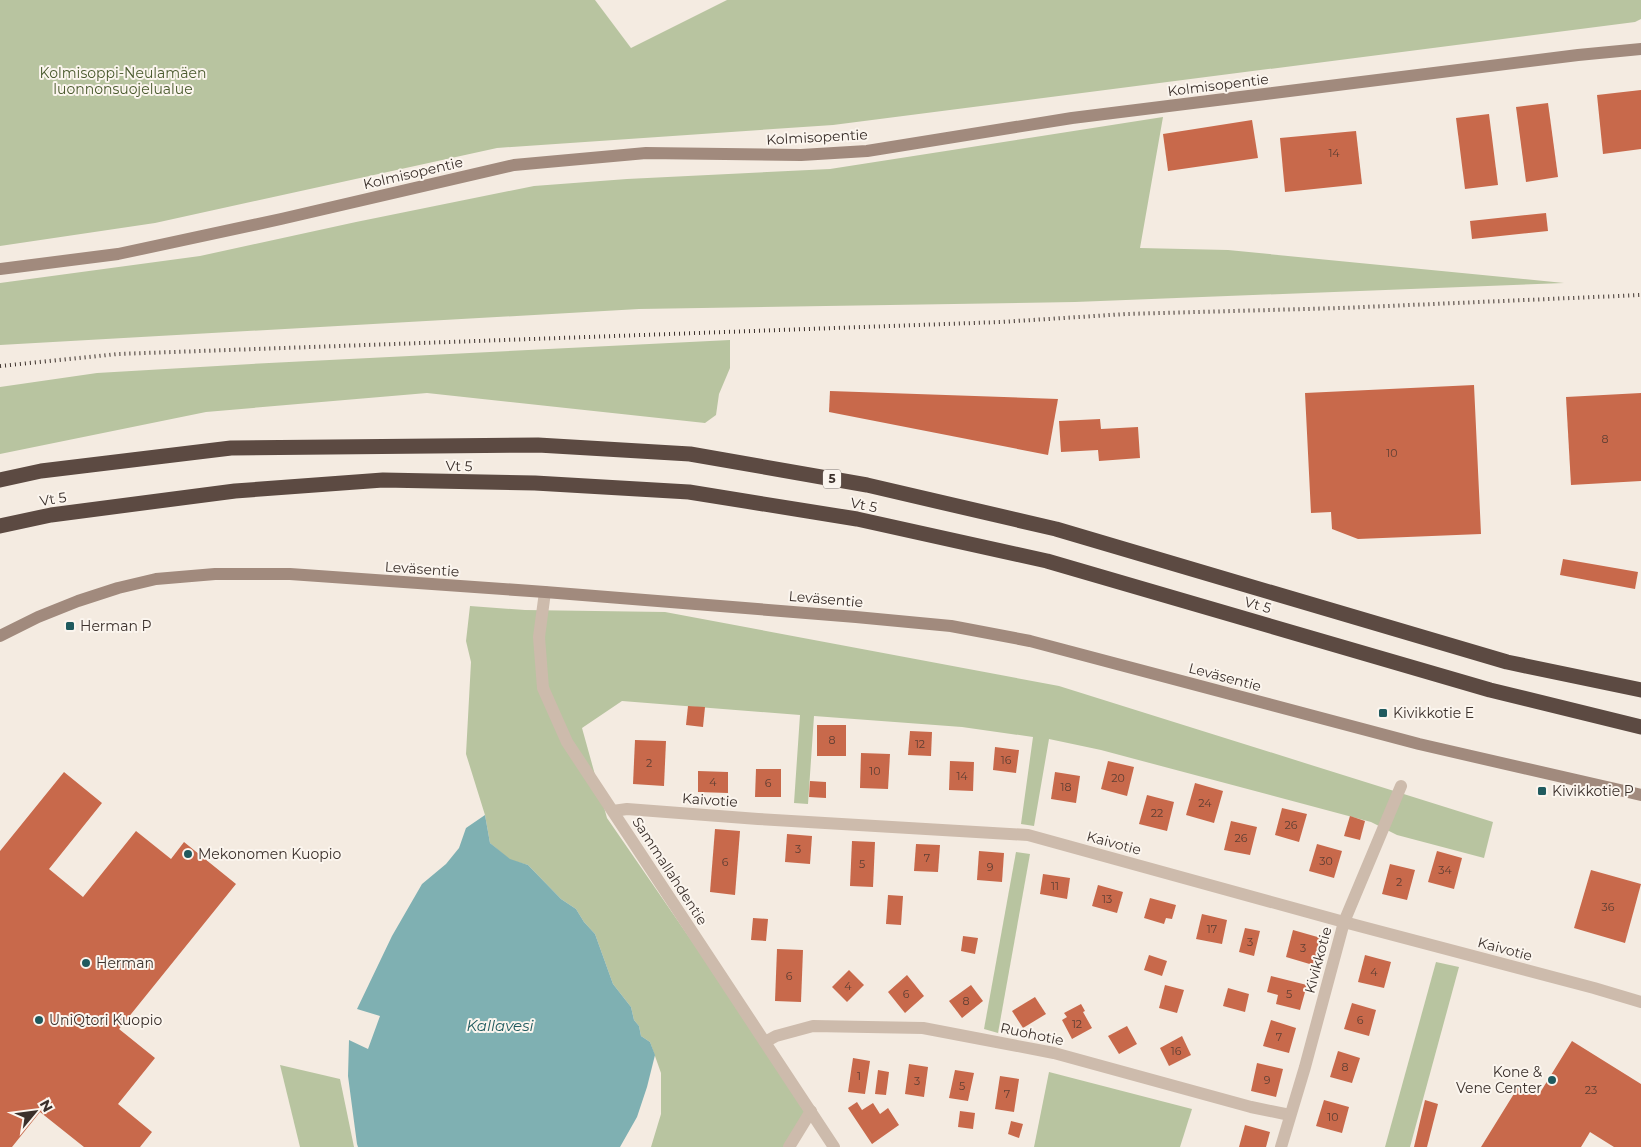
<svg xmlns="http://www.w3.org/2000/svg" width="1641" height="1147" font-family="Montserrat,sans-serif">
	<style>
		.green { fill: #b8c4a0 }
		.water { fill: #7fb0b2 }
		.building { fill: #c8694b }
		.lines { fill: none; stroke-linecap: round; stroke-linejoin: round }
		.minor { stroke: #cdbbac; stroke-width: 12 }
		.tertiary { stroke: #cdbbac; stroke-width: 12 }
		.secondary { stroke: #a18a7d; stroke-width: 12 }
		.motorway { stroke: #5c4a42; stroke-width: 15 }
		.rail { stroke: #3b302b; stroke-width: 4; stroke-dasharray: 1 4; stroke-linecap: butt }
		.poi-dot { fill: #1f5a5e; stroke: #fbf5ee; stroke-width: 2 }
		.labels { text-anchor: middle; stroke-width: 4; stroke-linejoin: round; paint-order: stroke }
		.number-label { font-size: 11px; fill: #5e3e33 }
		.shield { fill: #fbf5ee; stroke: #756b66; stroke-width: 1 }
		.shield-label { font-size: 12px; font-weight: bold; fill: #3b302b }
		.park-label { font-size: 14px; fill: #4a5a2e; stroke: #fbf5ee }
		.street-label { font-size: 14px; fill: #3b302b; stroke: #fbf5ee }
		.poi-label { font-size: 14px; fill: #3b302b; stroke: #fbf5ee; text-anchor: start }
		.water-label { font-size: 15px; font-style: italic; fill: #1f5a5e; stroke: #fbf5ee }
	</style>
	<rect width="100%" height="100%" fill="#f4ebe1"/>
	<g class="green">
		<polygon points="0,0 595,0 631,48 727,0 1641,0 1641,19 1635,22 833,125 497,148 155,223 0,246"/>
		<polygon points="1163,117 1140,248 1228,250 1564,283 1075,302 639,309 0,345 0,283 200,256 356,222 534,186 627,179 830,169"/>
		<polygon points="730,340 730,368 719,394 716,415 705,423 427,393 206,412 0,454 0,387 97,373 269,363"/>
		<polygon points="470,606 525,610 665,612 1059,686 1493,822 1484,858 1397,835 1371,822 1101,750 1049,739 1034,826 1021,824 1033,737 962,727 814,716 808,804 794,803 800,715 622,701 582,728 607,818 762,1043 807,1113 784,1147 651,1147 661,1114 661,1073 650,1042 641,1036 639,1026 634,1020 631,1007 613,984 595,934 584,922 576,909 561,899 528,865 510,860 490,843 485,815 466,754 471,662 466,641"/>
		<polygon points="1016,852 1030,854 998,1033 984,1029"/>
		<polygon points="1436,962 1459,967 1410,1147 1385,1147"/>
		<polygon points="280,1065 340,1079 354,1147 300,1147"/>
		<polygon points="1049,1072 1192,1109 1180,1147 1034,1147"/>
	</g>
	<polygon class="water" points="485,815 490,843 510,859 528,865 561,899 576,909 584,922 595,934 613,984 631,1007 634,1020 639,1026 641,1036 650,1042 655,1055 647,1087 637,1117 620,1147 358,1147 357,1144 348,1076 349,1040 368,1049 380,1016 357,1009 392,936 422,884 446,864 459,848 466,828"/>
	<g class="building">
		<polygon points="1641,90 1641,149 1603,154 1597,95"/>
		<polygon points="1548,103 1558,177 1526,182 1516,107"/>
		<polygon points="1489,114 1498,185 1465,189 1456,118"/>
		<polygon points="1252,120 1258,158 1168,171 1163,134"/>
		<polygon points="1356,131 1362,184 1285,192 1280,138"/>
		<polygon points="1546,213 1548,231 1472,239 1470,221"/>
		<polygon points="1474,385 1481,534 1358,539 1332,529 1331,512 1311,513 1305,393"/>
		<polygon points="830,391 1058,399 1048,455 829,412"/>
		<polygon points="1641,393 1641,481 1571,485 1566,397"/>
		<polygon points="1100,419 1101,429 1138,427 1140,458 1099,461 1098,450 1061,452 1059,421"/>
		<polygon points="1563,559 1638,572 1635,589 1560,575"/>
		<polygon points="688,706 705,707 703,727 686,725"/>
		<rect x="817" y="725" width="29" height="31"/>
		<polygon points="910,731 932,732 931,756 908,755"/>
		<polygon points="635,740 666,741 664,786 633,784"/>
		<polygon points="995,747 1019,750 1016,773 993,770"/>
		<polygon points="861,753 890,754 888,789 860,788"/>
		<polygon points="950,761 974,762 973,791 949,790"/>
		<polygon points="1108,761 1134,767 1127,796 1101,789"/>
		<polygon points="756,769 781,769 781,797 755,797"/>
		<polygon points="698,771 728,772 728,793 698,792"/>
		<polygon points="64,772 102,803 49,869 83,897 136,831 171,859 184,842 236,884 119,1029 155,1058 118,1104 152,1132 140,1147 84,1147 40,1112 12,1147 0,1147 0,851"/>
		<polygon points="1055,772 1080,776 1076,803 1051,799"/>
		<polygon points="810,781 826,782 826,798 809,797"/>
		<polygon points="1195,783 1223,791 1214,823 1186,815"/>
		<polygon points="1147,795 1174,802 1167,831 1139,824"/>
		<polygon points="1282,808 1307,814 1299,842 1275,835"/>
		<polygon points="1350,816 1365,821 1360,840 1344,836"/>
		<polygon points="1231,821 1257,827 1250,855 1224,850"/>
		<polygon points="715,829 740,831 735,895 710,892"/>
		<polygon points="787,834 812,836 810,864 785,862"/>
		<polygon points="852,841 875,842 873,887 850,886"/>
		<polygon points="916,844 940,845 938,872 914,871"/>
		<polygon points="1317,844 1342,851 1334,878 1309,871"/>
		<polygon points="979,851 1004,853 1002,882 977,880"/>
		<polygon points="1437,851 1462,858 1454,889 1428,882"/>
		<polygon points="1390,864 1415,870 1407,900 1382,894"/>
		<polygon points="1591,870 1641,884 1625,943 1574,928"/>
		<polygon points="1043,874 1070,878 1067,899 1040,894"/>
		<polygon points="1098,885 1123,892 1117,913 1092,906"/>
		<polygon points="888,895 903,896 901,925 886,924"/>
		<polygon points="1150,898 1176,905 1172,919 1166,918 1164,924 1144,918"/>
		<polygon points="1202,914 1227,920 1222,944 1196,939"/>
		<polygon points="753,918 768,919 766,941 751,940"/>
		<polygon points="1245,928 1260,931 1254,956 1239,952"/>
		<polygon points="1293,930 1321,938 1313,965 1286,957"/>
		<polygon points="963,936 978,938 975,954 961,951"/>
		<polygon points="777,949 803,950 801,1002 775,1001"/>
		<polygon points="1149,955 1167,961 1162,976 1144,970"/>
		<polygon points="1365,955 1391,962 1384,988 1358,982"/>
		<polygon points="849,970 864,985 847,1002 832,987"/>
		<polygon points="907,975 924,996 905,1013 888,992"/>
		<polygon points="1271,976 1307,985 1300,1010 1276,1004 1278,995 1267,992"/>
		<polygon points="971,985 983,1001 962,1018 949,1001"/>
		<polygon points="1165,985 1184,990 1177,1013 1159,1008"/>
		<polygon points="1228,988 1249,994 1245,1012 1223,1006"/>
		<polygon points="1035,997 1046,1014 1023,1028 1012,1011"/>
		<polygon points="1352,1003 1376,1010 1369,1036 1344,1029"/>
		<polygon points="1081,1004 1085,1011 1083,1012 1092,1028 1072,1039 1062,1020 1067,1017 1064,1013"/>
		<polygon points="1271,1020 1296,1028 1289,1053 1263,1046"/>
		<polygon points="1127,1026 1137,1044 1119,1054 1108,1036"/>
		<polygon points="1182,1036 1191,1055 1169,1066 1160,1048"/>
		<polygon points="1572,1041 1641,1084 1641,1147 1614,1147 1590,1132 1581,1147 1481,1147 1520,1084 1538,1096"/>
		<polygon points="1338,1051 1360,1058 1352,1083 1330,1077"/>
		<polygon points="853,1058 870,1061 865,1094 848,1092"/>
		<polygon points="1257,1063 1283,1069 1276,1097 1251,1091"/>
		<polygon points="909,1064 928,1067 924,1097 905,1094"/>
		<polygon points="878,1070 889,1072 886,1095 875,1094"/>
		<polygon points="955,1070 974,1073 968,1101 949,1098"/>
		<polygon points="1000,1076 1019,1079 1014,1112 995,1109"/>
		<polygon points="1324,1100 1349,1107 1342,1133 1316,1126"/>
		<polygon points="1425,1100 1438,1104 1427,1147 1414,1147"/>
		<polygon points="857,1102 862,1110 873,1103 880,1114 888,1108 899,1125 872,1144 848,1108"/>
		<polygon points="960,1111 975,1113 973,1129 958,1127"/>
		<polygon points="1011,1121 1023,1124 1019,1138 1008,1134"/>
		<polygon points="1245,1125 1270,1132 1266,1147 1239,1147"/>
	</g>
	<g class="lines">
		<g class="minor">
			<polyline points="613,811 627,809 758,819 1028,835 1344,922 1594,988 1641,1002"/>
			<polyline points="765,1042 776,1036 813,1026 923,1028 1054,1053 1251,1107 1290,1115"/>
			<polyline points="789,1147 811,1111"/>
			<polyline points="1281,1147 1305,1067 1344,922 1401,786"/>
		</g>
		<polyline class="tertiary" points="545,592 539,637 543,688 567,742 834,1147"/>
		<g class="secondary">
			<polyline points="0,269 118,254 281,219 514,165 646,153 801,155 867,151 1072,118 1578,55 1641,49"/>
			<polyline points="0,636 38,617 78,601 118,588 156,579 215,574 290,574 545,592 856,617 951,626 1030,641 1419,744 1641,795"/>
		</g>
		<g class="motorway">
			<polyline points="0,480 41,471 231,448 538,445 690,454 867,485 1056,529 1507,662 1641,690"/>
			<polyline points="0,526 51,515 235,491 383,480 535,483 689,492 857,519 1047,561 1490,690 1641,727"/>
		</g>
		<polyline class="rail" points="0,366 118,354 1001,322 1126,314 1341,308 1641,295"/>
	</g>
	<g class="poi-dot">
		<rect x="65" y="621" width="10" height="10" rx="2.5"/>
		<rect x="1378" y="708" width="10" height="10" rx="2.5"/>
		<rect x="1537" y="786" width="10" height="10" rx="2.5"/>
		<circle cx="188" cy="854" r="5"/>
		<circle cx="86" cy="963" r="5"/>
		<circle cx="39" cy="1020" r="5"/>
		<circle cx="1552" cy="1080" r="5"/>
	</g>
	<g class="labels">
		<g class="number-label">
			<text x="1334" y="157">14</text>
			<text x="1605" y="443">8</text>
			<text x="1392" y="457">10</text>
			<text x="832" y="744">8</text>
			<text x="920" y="748">12</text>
			<text x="1006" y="764">16</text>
			<text x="649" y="767">2</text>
			<text x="875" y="775">10</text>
			<text x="962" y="780">14</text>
			<text x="1118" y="782">20</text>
			<text x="713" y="786">4</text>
			<text x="768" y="787">6</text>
			<text x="1066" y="791">18</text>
			<text x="1205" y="807">24</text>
			<text x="1157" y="817">22</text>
			<text x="1291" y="829">26</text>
			<text x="1241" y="842">26</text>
			<text x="798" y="853">3</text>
			<text x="927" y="862">7</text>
			<text x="1326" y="865">30</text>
			<text x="725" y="866">6</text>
			<text x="862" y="868">5</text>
			<text x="990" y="871">9</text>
			<text x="1445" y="874">34</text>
			<text x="1399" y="886">2</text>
			<text x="1055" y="890">11</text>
			<text x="1107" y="903">13</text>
			<text x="1608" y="911">36</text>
			<text x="1212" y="933">17</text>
			<text x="1250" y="946">3</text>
			<text x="1303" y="952">3</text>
			<text x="1374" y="976">4</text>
			<text x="789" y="980">6</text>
			<text x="848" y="990">4</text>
			<text x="906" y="998">6</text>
			<text x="1289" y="998">5</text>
			<text x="966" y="1005">8</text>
			<text x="1360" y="1024">6</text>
			<text x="1077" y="1028">12</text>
			<text x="1279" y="1041">7</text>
			<text x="1176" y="1055">16</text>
			<text x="1345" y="1071">8</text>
			<text x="859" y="1080">1</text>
			<text x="1267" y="1084">9</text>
			<text x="917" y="1085">3</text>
			<text x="962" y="1090">5</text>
			<text x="1591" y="1094">23</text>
			<text x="1007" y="1098">7</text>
			<text x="1333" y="1121">10</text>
		</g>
		<rect class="shield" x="823" y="469.5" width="18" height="19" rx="4"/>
		<g class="shield-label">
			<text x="832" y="483">5</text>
		</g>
		<g class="park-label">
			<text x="123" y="78">Kolmisoppi-Neulamäen<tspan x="123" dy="16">luonnonsuojelualue</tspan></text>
		</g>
		<g class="street-label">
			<text transform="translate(1218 85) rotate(-7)" y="5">Kolmisopentie</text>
			<text transform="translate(817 137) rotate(-3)" y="5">Kolmisopentie</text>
			<text transform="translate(413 173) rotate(-13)" y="5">Kolmisopentie</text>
			<text transform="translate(459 466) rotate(1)" y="5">Vt 5</text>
			<text transform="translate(53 499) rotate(-9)" y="5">Vt 5</text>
			<text transform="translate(864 505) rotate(11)" y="5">Vt 5</text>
			<text transform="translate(422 569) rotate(4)" y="5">Leväsentie</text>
			<text transform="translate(826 599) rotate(5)" y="5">Leväsentie</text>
			<text transform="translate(1258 605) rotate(16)" y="5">Vt 5</text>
			<text transform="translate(1225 677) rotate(15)" y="5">Leväsentie</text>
			<text transform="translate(710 800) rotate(4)" y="5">Kaivotie</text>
			<text transform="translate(1114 843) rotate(15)" y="5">Kaivotie</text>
			<text transform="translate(670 871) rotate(57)" y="5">Sammallahdentie</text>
			<text transform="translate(1505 949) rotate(15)" y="5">Kaivotie</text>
			<text transform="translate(1318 960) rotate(-75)" y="5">Kivikkotie</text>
			<text transform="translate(1032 1034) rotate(12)" y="5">Ruohotie</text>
		</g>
		<g class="poi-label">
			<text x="80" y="631">Herman P</text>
			<text x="1393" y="718">Kivikkotie E</text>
			<text x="1552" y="796">Kivikkotie P</text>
			<text x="198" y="859">Mekonomen Kuopio</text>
			<text x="96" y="968">Herman</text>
			<text x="49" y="1025">UniQtori Kuopio</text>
			<text x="1542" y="1077" text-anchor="end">Kone &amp;<tspan x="1542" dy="16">Vene Center</tspan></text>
		</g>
		<g class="water-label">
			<text x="500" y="1031">Kallavesi</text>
		</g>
	</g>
	<g transform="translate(35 1112) rotate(61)" stroke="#fbf5ee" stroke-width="4" paint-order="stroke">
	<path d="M0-4L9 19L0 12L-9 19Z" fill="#3b302b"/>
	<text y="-8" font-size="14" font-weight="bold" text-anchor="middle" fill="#3b302b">N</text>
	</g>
</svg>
